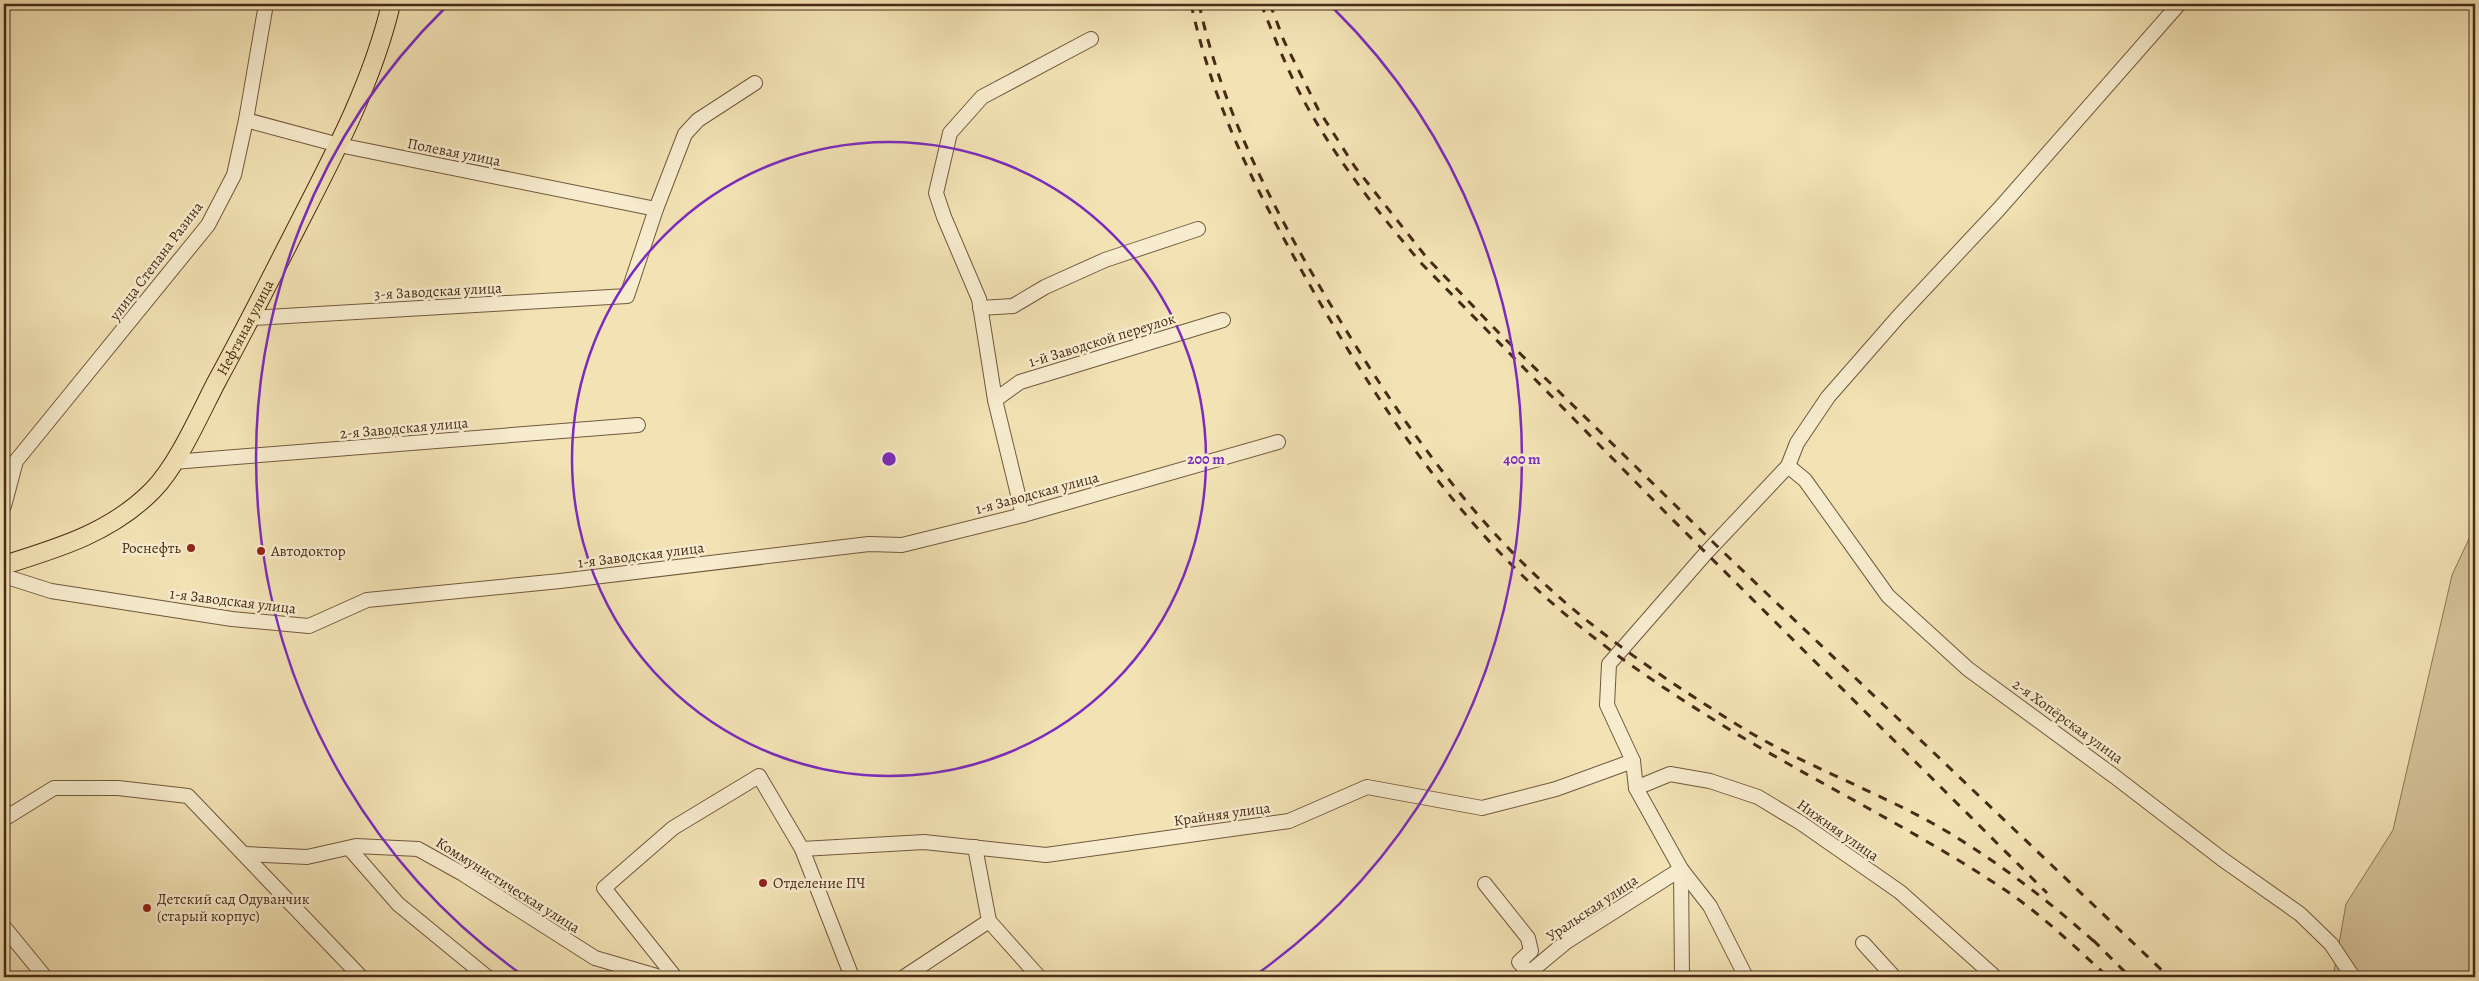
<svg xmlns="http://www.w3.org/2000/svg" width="2479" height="981" font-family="Alegreya,serif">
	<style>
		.green { fill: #d5c399; stroke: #8e7657 }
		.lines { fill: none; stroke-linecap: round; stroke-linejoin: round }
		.minor-casing { stroke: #72583d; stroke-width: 16 }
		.major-casing { stroke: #482a15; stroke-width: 20 }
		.minor { stroke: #f7ecce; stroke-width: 14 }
		.major { stroke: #f2e2b4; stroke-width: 18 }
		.rail { stroke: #482a15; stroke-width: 3; stroke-dasharray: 9 9; stroke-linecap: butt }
		.ring { fill: none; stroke: #7b2cbf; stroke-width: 2.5 }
		.poi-dot { fill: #8f2418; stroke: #f7ecce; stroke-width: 2 }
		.labels { text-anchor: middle; stroke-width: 5; stroke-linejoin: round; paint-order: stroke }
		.street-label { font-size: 15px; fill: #482a15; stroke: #f7ecce }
		.poi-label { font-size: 15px; fill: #482a15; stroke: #f7ecce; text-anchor: start }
		.centre { fill: #7b2cbf; stroke: #f7ecce; stroke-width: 2.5 }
		.ring-label { font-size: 15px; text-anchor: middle; font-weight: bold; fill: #7b2cbf; stroke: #f7ecce; stroke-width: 5; stroke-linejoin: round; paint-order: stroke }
	</style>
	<rect width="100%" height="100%" fill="#f2e2b4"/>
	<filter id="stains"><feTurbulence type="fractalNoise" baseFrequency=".004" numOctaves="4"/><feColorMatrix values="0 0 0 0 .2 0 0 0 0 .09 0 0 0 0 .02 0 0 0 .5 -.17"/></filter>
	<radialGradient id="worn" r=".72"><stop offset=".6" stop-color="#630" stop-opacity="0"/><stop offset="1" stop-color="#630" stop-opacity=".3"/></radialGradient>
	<polygon class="green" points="2475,526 2475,977 2333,977 2346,904 2393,830 2452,575"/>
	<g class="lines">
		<defs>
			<g id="minor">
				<polyline points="246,120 339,145 656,209"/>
				<polyline points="980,308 1013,306 1045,287 1105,260 1198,229"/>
				<polyline points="252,318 627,296 656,209 685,134 698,120 755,83"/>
				<polyline points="995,400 1020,382 1223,320"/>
				<polyline points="173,462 638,425"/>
				<polyline points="1788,466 1805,480 1888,596 1968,669 2114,776 2222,859 2300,914 2331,944 2353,977"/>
				<polyline points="4,506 16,461 208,225 234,175 246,120 266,4"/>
				<polyline points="1023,515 995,400 979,299 944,217 936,193 950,133 982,97 1091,39"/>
				<polyline points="4,576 51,591 232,619 309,626 367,600 560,581 869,544 902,545 1023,515 1278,442"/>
				<polyline points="1636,788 1670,774 1710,781 1758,797 1801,823 1900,892 1995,977"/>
				<polyline points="4,819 54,788 118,788 188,796 361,977"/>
				<polyline points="975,847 989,921 1039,977"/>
				<polyline points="349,848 398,904 487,977"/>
				<polyline points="802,849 924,842 1046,855 1289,821 1367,787 1482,808 1556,789 1633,761"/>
				<polyline points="244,854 307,857 356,846 418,849 463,874 595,958 660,977"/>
				<polyline points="1681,869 1682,977"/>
				<polyline points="1485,884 1528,938 1531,951 1519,962 1529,973"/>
				<polyline points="4,927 45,977"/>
				<polyline points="1863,943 1894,977"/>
				<polyline points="675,977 604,888 673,828 759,776 802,849 852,977"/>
				<polyline points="904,977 989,921"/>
				<polyline points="1524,977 1566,942 1681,869"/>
				<polyline points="1746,977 1710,906 1681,869 1636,788 1633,761 1607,705 1609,664 1706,553 1788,466 1797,443 1828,397 1898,317 1999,209 2179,4"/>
			</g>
			<g id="major">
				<path id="s1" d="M 4,565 C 59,548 112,532 153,490 C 179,463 200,413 218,379 C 247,326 274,272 301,219 C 337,149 373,80 391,4"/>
			</g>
		</defs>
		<use href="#minor" class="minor-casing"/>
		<use href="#major" class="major-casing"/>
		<use href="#minor" class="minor"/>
		<use href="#major" class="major"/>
		<g class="rail">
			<path d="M 1191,4 C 1216,117 1262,202 1319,301 C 1377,401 1443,499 1526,579 C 1587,638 1660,687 1732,731 C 1821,785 1915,830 2002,888 C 2040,913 2074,946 2108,977"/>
			<path d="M 1199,4 C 1224,118 1278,218 1338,317 C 1393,408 1454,496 1530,570 C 1591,630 1663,678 1736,724 C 1803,766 1878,791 1946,831 C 2001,864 2050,902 2098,945"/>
			<path d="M 1261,4 C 1276,41 1291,80 1312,115 C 1343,168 1382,217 1422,264 L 1668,515 L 2047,893"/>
			<polyline points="1270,4 1284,41 1318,109 1355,167 1427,258 1498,332 1719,548 2169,977"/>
			<polyline points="2093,940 2130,977"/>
		</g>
	</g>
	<g class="ring">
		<circle cx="889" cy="459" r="317"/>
		<path d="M521 974A633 633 0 0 1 445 8M1333 8A633 633 0 0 1 1257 974"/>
	</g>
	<g class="poi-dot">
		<circle cx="191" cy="548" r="5"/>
		<circle cx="261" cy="551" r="5"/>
		<circle cx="763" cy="883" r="5"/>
		<circle cx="147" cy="908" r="5"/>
	</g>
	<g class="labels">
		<g class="street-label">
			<text transform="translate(454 152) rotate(11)" y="5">Полевая улица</text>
			<text transform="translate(156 261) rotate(-53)" y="5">улица Степана Разина</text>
			<text transform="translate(438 291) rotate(-3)" y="5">3-я Заводская улица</text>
			<text dy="5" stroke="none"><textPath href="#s1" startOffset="356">Нефтяная улица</textPath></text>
			<text transform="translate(1102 340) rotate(-17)" y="5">1-й Заводской переулок</text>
			<text transform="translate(404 428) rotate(-5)" y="5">2-я Заводская улица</text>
			<text transform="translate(1037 493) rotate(-15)" y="5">1-я Заводская улица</text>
			<text transform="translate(641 555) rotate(-7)" y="5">1-я Заводская улица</text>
			<text transform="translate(233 601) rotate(7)" y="5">1-я Заводская улица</text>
			<text transform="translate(2068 721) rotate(36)" y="5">2-я Хопёрская улица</text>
			<text transform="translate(1222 814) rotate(-8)" y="5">Крайняя улица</text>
			<text transform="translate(1838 830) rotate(35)" y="5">Нижняя улица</text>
			<text transform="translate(508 885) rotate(32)" y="5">Коммунистическая улица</text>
			<text transform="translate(1592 908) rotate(-34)" y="5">Уральская улица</text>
		</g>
		<g class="poi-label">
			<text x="181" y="553" text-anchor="end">Роснефть</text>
			<text x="271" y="556">Автодоктор</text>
			<text x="773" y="888">Отделение ПЧ</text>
			<text x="157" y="904">Детский сад Одуванчик<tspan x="157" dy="17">(старый корпус)</tspan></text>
		</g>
	</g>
	<circle cx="889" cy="459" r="8" class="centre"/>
	<g class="ring-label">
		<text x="1206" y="464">200 m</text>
		<text x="1522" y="464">400 m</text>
	</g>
	<rect width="2479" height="981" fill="none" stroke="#f2e2b4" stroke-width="20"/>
	<rect x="5" y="5" width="2469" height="971" fill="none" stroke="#482a15" stroke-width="2.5"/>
	<rect x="10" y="10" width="2459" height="961" fill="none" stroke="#482a15"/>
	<rect width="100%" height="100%" filter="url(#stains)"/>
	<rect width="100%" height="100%" fill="url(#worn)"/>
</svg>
